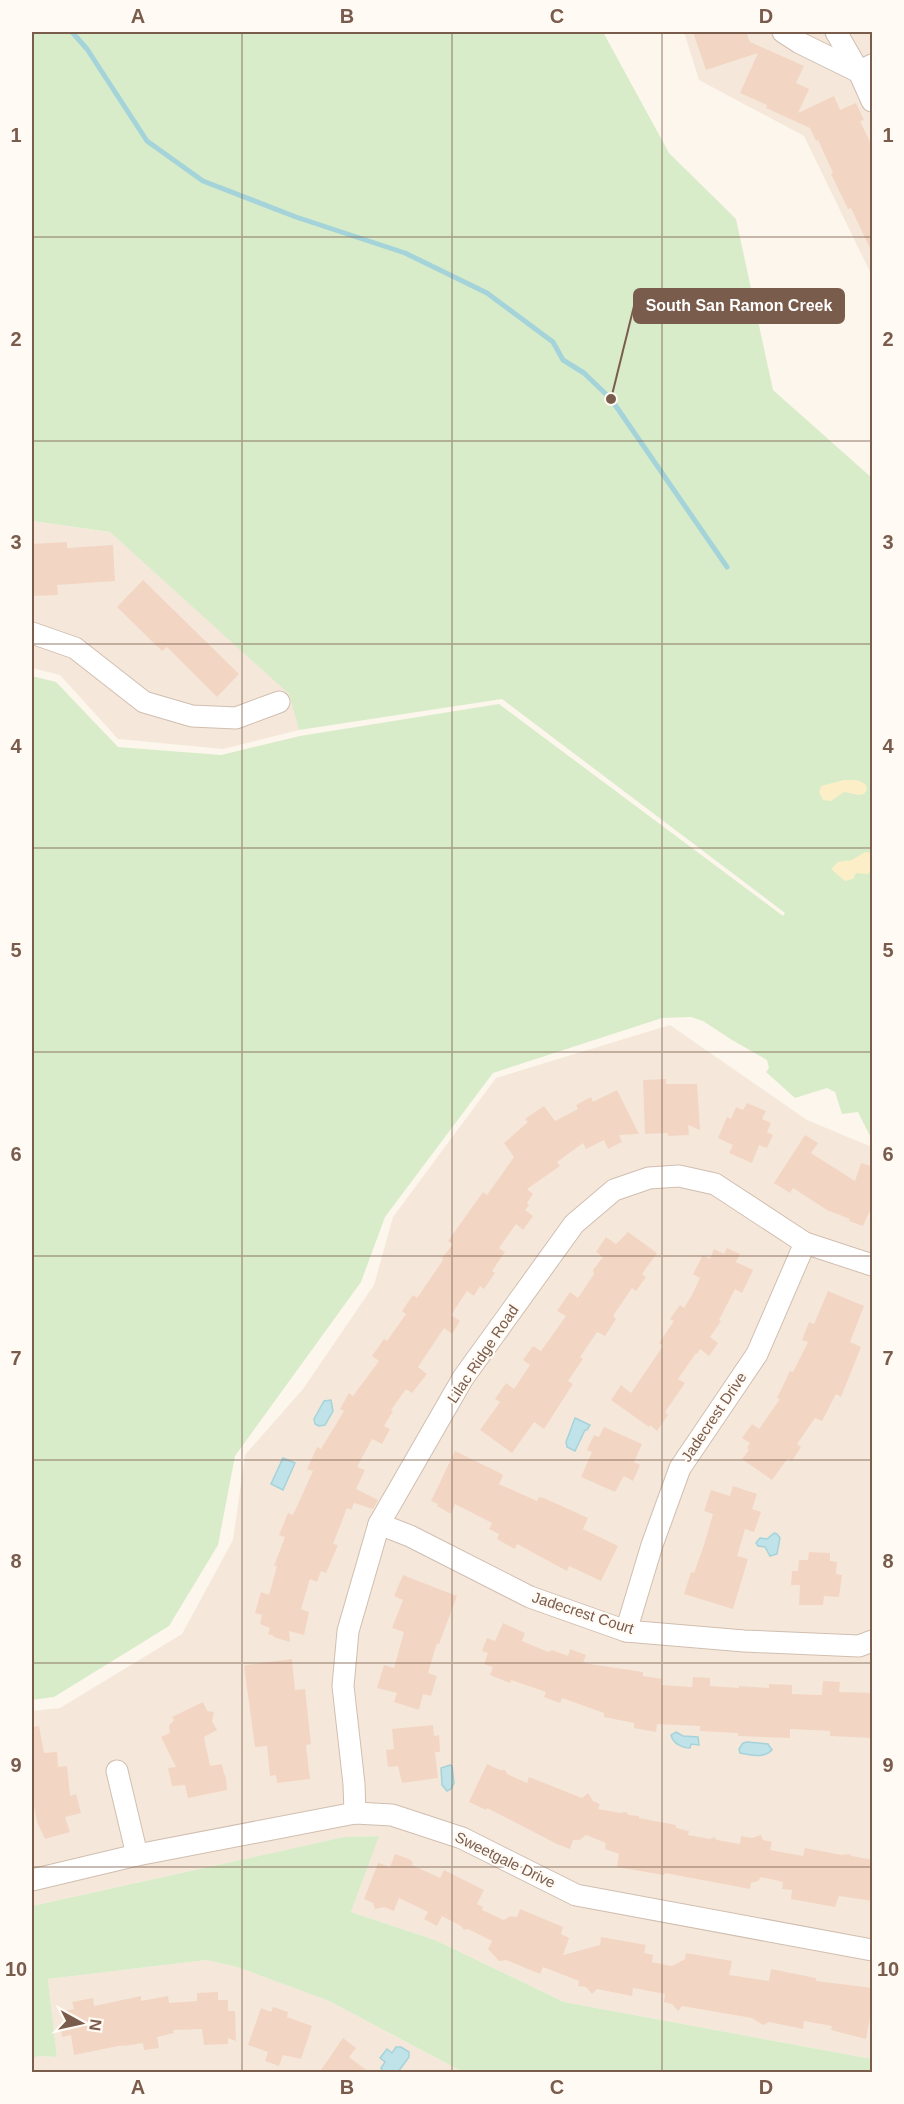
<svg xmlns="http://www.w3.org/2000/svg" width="904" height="2104" font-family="Arial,sans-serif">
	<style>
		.residential { fill: #f5e8da }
		.green { fill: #d8ecc9 }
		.sand { fill: #fcefc7 }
		.water { fill: #bfe3e8; stroke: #a5d3da; stroke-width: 1.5 }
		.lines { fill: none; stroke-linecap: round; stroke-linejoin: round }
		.stream { stroke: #a5d3da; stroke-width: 5 }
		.building { fill: #f3d5c3 }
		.minor-casing { stroke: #d1beb0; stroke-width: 23 }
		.minor { stroke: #fff; stroke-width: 21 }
		.grid { fill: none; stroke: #7a5c4d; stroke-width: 1.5; stroke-opacity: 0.55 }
		.labels { text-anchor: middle; stroke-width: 4.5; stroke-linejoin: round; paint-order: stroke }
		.street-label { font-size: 15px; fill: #7a5c4d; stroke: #fffaf3 }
		.leader { fill: none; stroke: #7a5c4d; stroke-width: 2 }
		.callout-dot { fill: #7a5c4d; stroke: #fffaf3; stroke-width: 2 }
		.callout { fill: #7a5c4d; stroke: #7a5c4d; stroke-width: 2 }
		.callout-label { font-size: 16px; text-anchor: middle; font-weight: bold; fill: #fff }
		.neatline { fill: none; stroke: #7a5c4d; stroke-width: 2 }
		.grid-label { font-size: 20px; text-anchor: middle; font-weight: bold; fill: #7a5c4d }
	</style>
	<rect width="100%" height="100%" fill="#fdf6ec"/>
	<g class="residential">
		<polygon points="684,32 872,32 872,276 804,136 699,80"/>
		<polygon points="32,521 110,532 274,678 290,694 299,730 223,749 118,739 60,675 32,668"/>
		<polygon points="670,1025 807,1120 872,1147 872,2059 564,2002 435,1940 351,1912 378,1836 344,1837 32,1906 32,1711 60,1708 182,1634 233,1540 245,1455 303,1389 374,1285 393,1217 496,1078"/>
		<polygon points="206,1960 237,1967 329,2001 463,2072 32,2072 32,2059 38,2056 57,2057 48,1979"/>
	</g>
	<g class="green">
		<polygon points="32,32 603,32 669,153 736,219 773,390 872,478 872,1154 870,1153 870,1136 858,1112 842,1114 835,1092 827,1088 795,1098 766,1072 769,1068 767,1060 732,1040 703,1021 691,1017 662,1018 493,1073 385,1217 361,1282 235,1456 218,1545 169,1626 54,1697 32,1700 32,676 56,682 118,747 221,755 300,736 499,704 783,916 785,913 502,699 299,730 289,694 110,532 32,521"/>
		<polygon points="379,1836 351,1912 435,1940 564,2002 872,2059 872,2072 463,2072 329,2001 237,1967 206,1960 48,1979 57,2057 38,2056 32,2059 32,1906 344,1837"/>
	</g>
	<g class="sand">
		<path d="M 844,780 C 853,780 859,779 866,785 L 867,790 L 864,794 L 859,795 L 844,792 L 831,801 L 823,800 L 819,792 L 821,786 Z"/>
		<polygon points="865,852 872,853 871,870 868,874 856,873 853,879 845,881 831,869 838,862 852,860"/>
	</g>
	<g class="water">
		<polygon points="331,1400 333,1411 325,1425 319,1426 315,1424 314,1419 324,1401"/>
		<polygon points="575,1418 590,1425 587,1430 585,1430 575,1451 567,1447 566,1442"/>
		<polygon points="283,1458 295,1463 283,1490 271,1484"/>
		<polygon points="774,1533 777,1534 780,1538 777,1554 770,1556 765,1547 758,1546 756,1543 760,1538 767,1539"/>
		<path d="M 676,1732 L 683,1736 L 698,1737 L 699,1745 L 691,1744 L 690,1748 C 683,1748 673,1744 671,1735 Z"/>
		<path d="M 747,1742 L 768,1744 L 772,1750 C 763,1759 752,1755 740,1753 L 739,1749 L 743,1743 Z"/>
		<polygon points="450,1765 452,1766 454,1783 451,1789 447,1791 442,1785 441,1768"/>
		<polygon points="396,2047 401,2047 409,2052 409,2057 398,2072 383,2072 381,2068 385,2062 380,2058 387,2049 392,2053"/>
	</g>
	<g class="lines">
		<polyline class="stream" points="72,32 87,49 147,141 203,181 296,217 405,253 487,293 553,342 563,360 584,373 611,399 727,567"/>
	</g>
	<g class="building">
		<polygon points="693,32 746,32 750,42 804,66 796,83 809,89 798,113 834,96 840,110 856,103 864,120 860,121 873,148 873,255 851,208 848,209 831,174 833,173 818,140 816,141 810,128 766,108 767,105 740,93 758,53 706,70"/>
		<polygon points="67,542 67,548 113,545 115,581 57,585 58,595 32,596 32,544"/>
		<polygon points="143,580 239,674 217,697 167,647 162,651 117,607"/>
		<polygon points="666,1079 666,1084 697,1084 700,1130 688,1125 689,1135 668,1136 668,1133 645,1134 643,1080"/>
		<polygon points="617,1090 639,1134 619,1135 622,1142 608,1149 604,1140 586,1149 583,1143 557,1162 560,1166 527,1189 533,1194 527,1203 529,1205 525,1210 533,1216 523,1230 516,1224 499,1248 505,1252 492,1271 495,1273 484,1289 480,1286 474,1296 467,1291 451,1315 460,1321 452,1334 444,1328 418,1367 427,1374 412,1393 406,1389 391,1410 393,1411 384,1426 390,1429 382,1444 372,1439 357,1467 365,1470 356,1489 378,1500 373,1509 354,1503 351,1510 347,1508 333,1544 338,1545 326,1573 321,1571 317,1582 310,1579 301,1609 309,1612 304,1635 289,1631 290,1642 273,1637 274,1636 268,1634 270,1628 260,1624 262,1615 255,1613 261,1592 269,1595 277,1566 274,1566 285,1537 279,1535 288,1513 293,1515 313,1471 307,1469 317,1447 321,1449 344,1411 340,1409 349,1393 353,1396 379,1361 372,1356 384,1339 387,1341 406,1314 402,1311 413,1295 417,1298 443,1260 442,1258 453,1244 448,1241 483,1192 487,1195 514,1157 504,1143 528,1122 525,1119 544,1106 555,1121 578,1109 576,1105 591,1097 593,1102"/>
		<polygon points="747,1103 766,1111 762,1119 771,1123 767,1132 773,1135 767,1148 759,1145 752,1163 729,1153 733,1145 718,1138 727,1117 731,1119 736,1107 743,1110"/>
		<polygon points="805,1135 818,1143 811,1153 855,1181 861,1163 873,1167 873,1213 869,1212 863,1226 849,1221 850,1219 827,1210 793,1188 790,1193 774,1183"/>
		<polygon points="628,1232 657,1253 642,1274 646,1277 636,1291 632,1288 613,1316 616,1319 605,1336 597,1332 580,1357 583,1359 568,1381 573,1384 544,1429 534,1422 512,1453 480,1430 500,1402 495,1399 506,1383 514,1389 530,1365 523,1360 533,1346 541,1351 566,1316 557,1311 570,1292 578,1298 594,1274 593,1270 603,1257 596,1252 606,1237 616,1244"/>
		<polygon points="727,1248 740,1254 736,1262 753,1270 742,1293 735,1289 719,1320 721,1321 710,1337 718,1343 709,1356 700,1349 697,1354 696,1353 678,1379 685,1383 665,1412 668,1415 657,1431 650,1425 649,1427 611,1400 621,1385 631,1393 663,1346 659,1343 674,1321 670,1319 680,1305 684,1308 692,1295 700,1278 693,1274 703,1255 710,1259 714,1249 724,1254"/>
		<polygon points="828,1291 864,1306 850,1342 861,1347 841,1397 836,1394 822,1421 815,1418 797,1444 801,1447 792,1461 788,1458 772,1480 742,1459 749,1450 747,1448 750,1443 742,1438 752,1424 759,1429 780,1399 777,1398 790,1371 793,1372 808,1342 802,1340 809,1322 814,1324"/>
		<polygon points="604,1427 642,1444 634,1462 640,1465 633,1481 624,1476 615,1492 581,1477 592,1452 587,1450 594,1435 599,1437"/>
		<polygon points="455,1451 502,1474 503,1476 499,1484 537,1501 539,1497 544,1498 588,1518 583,1529 618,1546 601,1581 569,1566 567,1571 517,1544 515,1549 502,1542 497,1539 499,1534 489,1529 492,1523 455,1504 451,1514 437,1506 438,1504 431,1501"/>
		<polygon points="733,1486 757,1494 752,1509 761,1512 754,1532 745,1529 737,1556 748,1559 733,1609 684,1594 691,1572 694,1573 704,1545 713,1514 704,1511 711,1490 730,1496"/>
		<polygon points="809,1552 830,1553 830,1561 837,1562 836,1574 842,1575 839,1597 824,1596 823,1605 799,1605 800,1585 791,1585 792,1571 798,1571 799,1560 808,1560"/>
		<polygon points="403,1575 457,1596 439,1644 437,1643 428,1673 437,1676 431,1696 423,1694 419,1710 394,1702 397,1693 377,1688 384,1665 394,1668 404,1632 392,1628 403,1600 394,1596"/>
		<polygon points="503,1623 525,1633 522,1641 548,1652 552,1650 568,1656 570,1649 586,1655 583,1663 643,1672 643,1676 662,1679 661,1685 692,1687 693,1677 710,1678 710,1686 739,1688 739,1686 769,1688 769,1684 792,1685 792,1694 822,1695 823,1681 840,1682 839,1692 873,1693 873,1738 830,1736 830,1731 790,1729 790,1738 738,1736 738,1733 700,1731 700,1726 657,1724 656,1732 634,1728 634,1723 604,1717 604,1713 562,1698 560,1703 544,1697 546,1692 511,1680 510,1683 490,1675 493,1667 484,1664 488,1653 482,1651 487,1638 495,1641"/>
		<polygon points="292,1659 295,1690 305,1689 311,1744 306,1745 310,1779 277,1783 276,1775 270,1776 267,1746 255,1747 244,1666 246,1665"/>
		<polygon points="203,1702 207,1711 214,1712 212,1721 217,1730 204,1737 210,1766 222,1764 224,1774 226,1777 227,1790 188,1798 185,1785 172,1786 168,1768 176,1767 161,1737 170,1733 169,1726 174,1720 172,1717"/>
		<polygon points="433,1725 434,1736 439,1735 440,1752 435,1752 438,1778 402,1783 398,1766 388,1767 386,1750 394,1749 392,1729"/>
		<polygon points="39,1726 44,1753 57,1752 58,1767 67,1766 70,1796 76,1794 81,1813 65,1817 70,1832 45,1839 37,1822 32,1795 32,1727"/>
		<polygon points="487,1764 500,1770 505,1770 507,1774 527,1783 529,1777 582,1798 588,1793 593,1801 600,1804 598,1809 620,1813 626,1812 629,1815 639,1816 639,1818 676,1825 676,1828 689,1831 688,1835 710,1839 714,1837 717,1840 740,1844 741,1836 752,1838 761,1835 763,1840 772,1842 770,1850 803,1856 805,1848 842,1855 849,1854 852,1856 873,1860 873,1901 839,1896 835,1907 791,1899 792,1890 782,1889 783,1882 761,1877 758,1881 751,1883 750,1889 665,1873 664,1875 617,1867 619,1854 605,1849 606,1843 586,1835 580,1840 573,1840 570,1849 557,1844 487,1808 486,1810 469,1802"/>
		<polygon points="395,1854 409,1859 413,1862 412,1865 440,1878 444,1870 484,1890 477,1904 483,1907 482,1910 504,1920 510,1916 517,1917 520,1909 563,1927 561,1934 569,1938 563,1955 600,1945 601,1937 646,1945 644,1953 653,1955 652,1962 672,1966 685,1959 686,1953 732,1961 729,1975 769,1981 771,1969 816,1978 816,1981 873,1988 873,2000 866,2039 831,2030 832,2026 804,2021 803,2029 769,2022 763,2025 752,2018 682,2006 678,2011 672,2004 664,2002 665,1994 633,1988 632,1996 597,1989 592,1994 586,1987 578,1986 579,1981 543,1967 540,1974 506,1960 499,1961 488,1949 492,1941 468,1929 464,1930 461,1926 442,1916 437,1926 424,1919 428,1912 399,1898 394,1911 384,1907 375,1909 373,1903 364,1899 378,1863 390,1867"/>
		<polygon points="218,1992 218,2000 228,2000 228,2011 235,2011 236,2041 228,2038 228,2044 204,2045 202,2029 173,2030 174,2033 157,2037 159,2048 144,2050 143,2043 124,2046 123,2045 74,2055 71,2035 62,2037 60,2023 66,2022 64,2011 74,2009 72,2002 93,1998 94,2006 141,1996 141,2001 168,1996 169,2003 197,2001 197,1993"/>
		<polygon points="273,2007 288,2012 287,2017 312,2026 301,2059 283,2055 279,2066 265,2061 268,2052 248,2045 261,2008 271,2012"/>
		<polygon points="343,2038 356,2048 349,2057 370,2073 319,2073"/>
	</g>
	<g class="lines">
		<defs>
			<g id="minor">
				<polyline points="783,32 800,43 859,72 872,65"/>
				<polyline points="836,32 859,72 872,101"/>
				<polyline points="32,633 75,648 144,702 192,716 236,718 279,702"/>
				<polyline points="379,1524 410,1536 530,1597 626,1631 744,1641 859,1646 872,1641"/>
				<polyline points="626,1631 652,1545 680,1468 757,1354 805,1243"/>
				<polyline points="117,1771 137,1855"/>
				<polyline points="355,1813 354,1784 343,1686 348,1631 379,1524 463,1378 574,1224 614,1190 649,1178 679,1176 715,1184 805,1243 872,1265"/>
				<polyline points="32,1880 137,1855 355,1813 392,1815 462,1838 576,1895 872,1950"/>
			</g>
		</defs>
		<use href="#minor" class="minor-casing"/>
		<use href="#minor" class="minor"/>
	</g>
	<path class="grid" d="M 242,32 L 242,2072M 452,32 L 452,2072M 662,32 L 662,2072M 32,237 L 872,237M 32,441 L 872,441M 32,644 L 872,644M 32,848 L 872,848M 32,1052 L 872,1052M 32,1256 L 872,1256M 32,1460 L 872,1460M 32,1663 L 872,1663M 32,1867 L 872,1867"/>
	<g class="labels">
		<g class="street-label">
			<text transform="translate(483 1354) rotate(-56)" y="5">Lilac Ridge Road</text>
			<text transform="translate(714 1417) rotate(-56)" y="5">Jadecrest Drive</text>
			<text transform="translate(583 1613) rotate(18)" y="5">Jadecrest Court</text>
			<text transform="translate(505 1860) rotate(26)" y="5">Sweetgale Drive</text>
		</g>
	</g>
	<path class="leader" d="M611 399L634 306"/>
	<circle class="callout-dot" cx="611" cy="399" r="6"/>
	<rect class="callout" x="634" y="289" width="210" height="34" rx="6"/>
	<g class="callout-label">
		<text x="739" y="311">South San Ramon Creek</text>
	</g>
	<rect width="904" height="2104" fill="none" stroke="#fffaf3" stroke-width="66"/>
	<g transform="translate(81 2023) rotate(98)" stroke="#fffaf3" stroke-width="4.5" paint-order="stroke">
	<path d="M0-4.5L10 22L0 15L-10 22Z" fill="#7a5c4d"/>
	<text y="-9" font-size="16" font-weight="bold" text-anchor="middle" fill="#7a5c4d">N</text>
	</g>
	<rect x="33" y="33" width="838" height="2038" class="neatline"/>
	<g class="grid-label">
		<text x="138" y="23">A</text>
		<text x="347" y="23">B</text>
		<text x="557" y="23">C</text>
		<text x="766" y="23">D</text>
		<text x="16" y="142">1</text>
		<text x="888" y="142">1</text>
		<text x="16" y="346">2</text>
		<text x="888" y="346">2</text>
		<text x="16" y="549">3</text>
		<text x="888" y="549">3</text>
		<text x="16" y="753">4</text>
		<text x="888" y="753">4</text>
		<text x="16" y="957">5</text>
		<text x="888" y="957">5</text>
		<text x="16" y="1161">6</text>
		<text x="888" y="1161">6</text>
		<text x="16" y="1365">7</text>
		<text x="888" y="1365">7</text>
		<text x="16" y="1568">8</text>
		<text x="888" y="1568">8</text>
		<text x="16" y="1772">9</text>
		<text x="888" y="1772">9</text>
		<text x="16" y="1976">10</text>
		<text x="888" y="1976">10</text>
		<text x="138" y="2094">A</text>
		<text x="347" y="2094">B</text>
		<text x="557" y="2094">C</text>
		<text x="766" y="2094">D</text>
	</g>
</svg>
